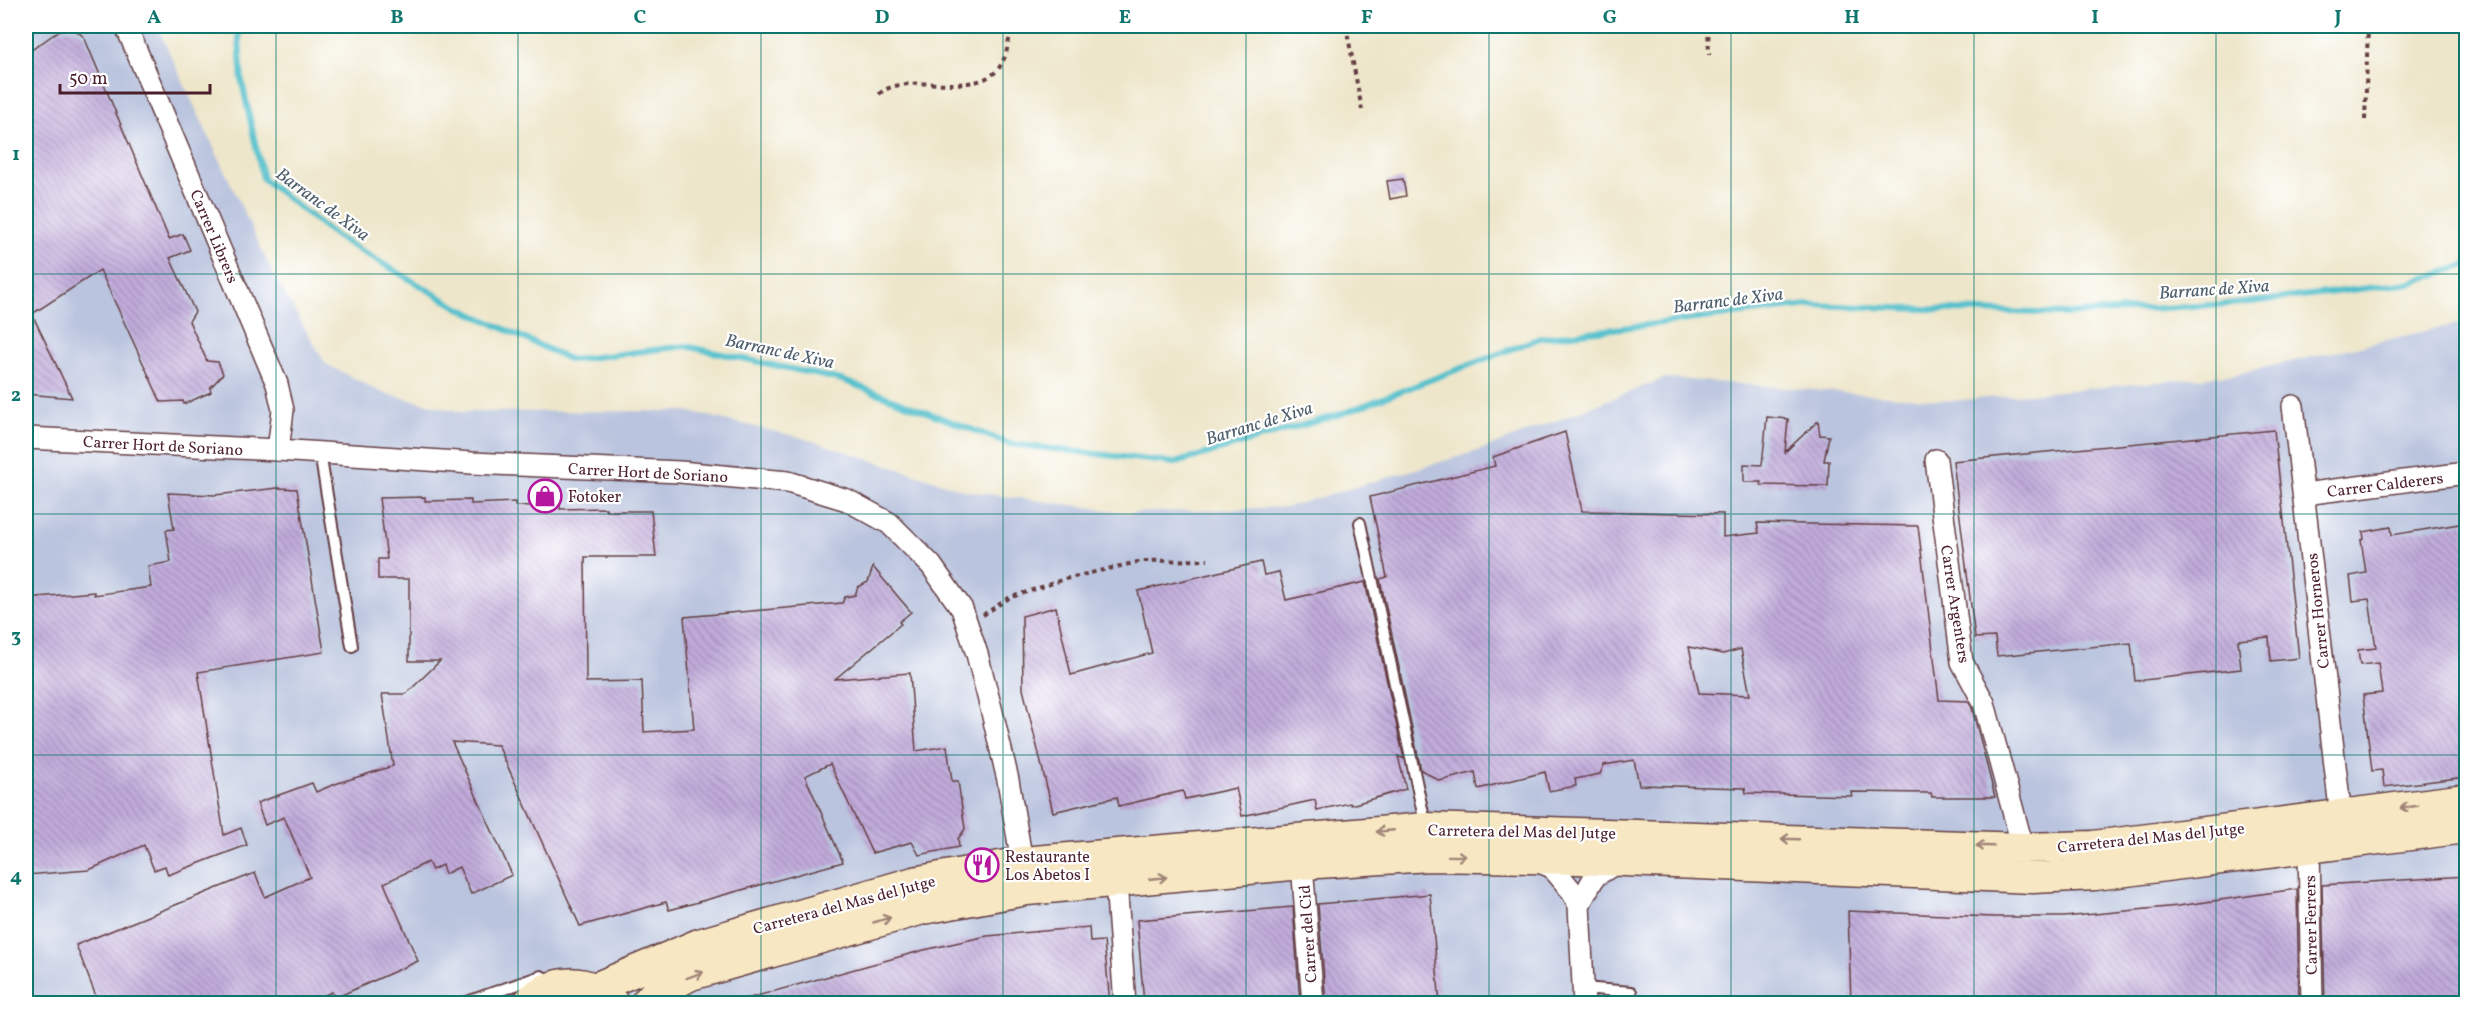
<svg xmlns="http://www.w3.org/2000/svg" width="2492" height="1029" font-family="Vollkorn,serif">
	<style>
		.industrial { fill: #bac4de }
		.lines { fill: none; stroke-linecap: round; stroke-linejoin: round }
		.stream { stroke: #53c0cc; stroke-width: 6 }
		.building { fill: url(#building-back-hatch); fill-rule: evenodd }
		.lane-casing { stroke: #633d43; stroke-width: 14 }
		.street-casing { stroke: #633d43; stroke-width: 24 }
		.secondary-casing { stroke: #633d43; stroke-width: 33 }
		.path { stroke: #633d43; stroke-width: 4; stroke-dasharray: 4.5 4.5; stroke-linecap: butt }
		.lane { stroke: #fff; stroke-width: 10 }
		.street { stroke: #fff; stroke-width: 21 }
		.secondary { stroke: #f7e8c3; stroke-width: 30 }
		.oneway { stroke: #a08477 }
		.grid { fill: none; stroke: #0f766e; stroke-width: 1.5; stroke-opacity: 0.55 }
		.labels { text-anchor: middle; stroke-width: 4.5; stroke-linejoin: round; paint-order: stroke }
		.street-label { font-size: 16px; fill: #4a1f2b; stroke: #fff }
		.poi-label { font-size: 16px; fill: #4a1f2b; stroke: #fff; text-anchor: start }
		.water-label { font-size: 18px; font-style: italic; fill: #4e5f6b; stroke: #fff }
		.neatline { fill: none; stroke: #0f766e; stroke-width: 2 }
		.grid-label { font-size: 20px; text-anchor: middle; font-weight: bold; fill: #0f766e }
	</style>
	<defs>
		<pattern id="building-back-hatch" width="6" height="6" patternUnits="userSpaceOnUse" patternTransform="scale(1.5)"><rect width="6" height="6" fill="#c1acdb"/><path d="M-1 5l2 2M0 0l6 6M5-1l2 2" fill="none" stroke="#9f8bb2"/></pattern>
	</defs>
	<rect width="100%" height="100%" fill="#fff"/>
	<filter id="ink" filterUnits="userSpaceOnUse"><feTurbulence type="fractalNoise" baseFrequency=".0167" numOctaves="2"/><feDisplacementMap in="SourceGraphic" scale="12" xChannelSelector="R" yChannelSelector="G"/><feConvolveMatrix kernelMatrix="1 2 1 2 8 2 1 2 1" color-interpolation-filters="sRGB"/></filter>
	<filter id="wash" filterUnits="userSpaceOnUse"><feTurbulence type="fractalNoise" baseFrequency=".008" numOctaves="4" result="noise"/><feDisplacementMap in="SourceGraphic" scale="24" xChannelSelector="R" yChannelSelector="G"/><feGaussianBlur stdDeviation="1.35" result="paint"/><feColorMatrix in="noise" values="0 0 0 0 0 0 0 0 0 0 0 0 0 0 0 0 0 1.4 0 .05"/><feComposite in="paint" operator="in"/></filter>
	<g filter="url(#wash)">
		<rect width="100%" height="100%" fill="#eee6ca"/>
		<polygon class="industrial" points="26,26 157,26 274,276 326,364 383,393 461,412 687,411 807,439 967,491 1129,513 1287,507 1481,450 1665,378 1952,401 2231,375 2466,322 2466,1003 26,1003"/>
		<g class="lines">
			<polyline class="stream" points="238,26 242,82 263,179 337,237 457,307 571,360 685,346 842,380 1010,444 1175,463 1341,414 1540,338 1810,305 2066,314 2243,303 2410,283 2466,265"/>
		</g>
		<g id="blocks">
			<g class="building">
				<polygon points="60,30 75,30 84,37 169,239 183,234 190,250 170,258 195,312 189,321 207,361 218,362 223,374 210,388 211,392 184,404 183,401 161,402 100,270 32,314 72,398 26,394 26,54"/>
				<polygon points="1403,179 1406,196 1390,199 1387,181"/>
				<polygon points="1767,417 1788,419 1785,452 1818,421 1820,435 1829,436 1824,461 1829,461 1828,486 1761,485 1761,482 1744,482 1744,464 1762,465"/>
				<polygon points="2274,430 2299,658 2271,661 2269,637 2238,640 2241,669 2135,681 2131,643 1997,656 1995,637 1975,638 1953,461"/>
				<path d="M 1565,432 L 1582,511 L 1723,514 L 1723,537 L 1759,533 L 1757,523 L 1918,526 L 1939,700 L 1968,701 L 1972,708 L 1995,797 L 1932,797 L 1931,793 L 1851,792 L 1852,796 L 1746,793 L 1745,788 L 1639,785 L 1634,760 L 1604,765 L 1600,774 L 1575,779 L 1576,786 L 1549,791 L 1545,772 L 1478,789 L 1475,772 L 1440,781 L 1421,770 L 1380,579 L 1387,577 L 1370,497 L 1495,466 L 1493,457 ZM 1689,647 L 1723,654 L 1741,649 L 1750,695 L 1699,693 Z"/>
				<polygon points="278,488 297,489 324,652 198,672 224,835 241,828 247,845 168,875 165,866 154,870 144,845 89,870 26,875 26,598 94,592 94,595 151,587 148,566 171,562 166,530 174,529 168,493 215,495"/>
				<polygon points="425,497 425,501 471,500 471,504 515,502 515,506 560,505 560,509 606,508 606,511 651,511 656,557 585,557 586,682 642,681 644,732 694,729 684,617 842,603 845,597 855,595 858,587 868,582 873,567 911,612 899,622 901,624 835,679 910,673 916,751 947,746 952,781 958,781 965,829 958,839 959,847 919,855 912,842 872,853 830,764 805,776 843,862 669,910 666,902 580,926 498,745 452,742 512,875 471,894 459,867 445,874 442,865 432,870 428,862 384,883 418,961 335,998 332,992 302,1004 99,1004 76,945 255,873 265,897 310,877 284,817 265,825 257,803 312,783 316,792 335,784 393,766 382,694 406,694 440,661 409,661 409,579 378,579 378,559 387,559 379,498"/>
				<polygon points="2466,523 2466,777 2384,787 2382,770 2372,771 2363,695 2382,693 2378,663 2360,665 2358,650 2376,648 2369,599 2353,601 2350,576 2366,573 2361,540 2364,539 2363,532 2391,527 2392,535"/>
				<polygon points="1261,562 1264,575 1279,572 1286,600 1365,582 1404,759 1398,756 1406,789 1351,805 1350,803 1317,810 1315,800 1242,816 1236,788 1185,799 1183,791 1119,806 1117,797 1053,812 1023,689 1022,616 1056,607 1071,675 1152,653 1138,591"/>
				<polygon points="2466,876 2466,1004 2325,1004 2322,885"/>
				<polygon points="2297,889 2299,1004 1851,1004 1848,911 1993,917 2064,917 2178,906"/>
				<polygon points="1430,894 1440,1004 1326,1004 1318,904"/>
				<polygon points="1293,907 1300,1004 1144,1004 1137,920"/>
				<polygon points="1089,927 1090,942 1104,941 1110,1004 746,1004 746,999 924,950 987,936"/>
			</g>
		</g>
	</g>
	<g filter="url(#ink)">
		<use href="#blocks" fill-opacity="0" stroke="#633d43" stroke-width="1.5"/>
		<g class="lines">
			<defs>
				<g id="lane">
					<polyline points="320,453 352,646"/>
					<polyline points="1360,523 1426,827"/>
					<polyline points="1583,988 1631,992"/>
					<polyline points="461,1004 541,976 549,981"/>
				</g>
				<g id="street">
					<polyline points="126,26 277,384 283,410 278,450"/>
					<polyline points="2293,406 2341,817"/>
					<polyline points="26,438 278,450 472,463 680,472 788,482 847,500 889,523 931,565 962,609 977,654 991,708 1008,780 1022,862"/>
					<polyline points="1936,460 1962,662 1984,703 2023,848"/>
					<polyline points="2304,494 2466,473"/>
					<polyline points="2309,847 2312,1004"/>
					<polyline points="1534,860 1552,867 1571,890 1579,905 1584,1004"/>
					<polyline points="1302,864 1313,1004"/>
					<polyline points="1116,882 1125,1004"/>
					<polyline points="1579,905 1595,876 1619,861"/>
				</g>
				<g id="secondary">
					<polyline points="595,988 699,944 914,882 1022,862 1426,828 2023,848 2093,846 2466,799"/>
					<path d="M 527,1004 C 550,977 591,976 614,1004"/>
					<polyline points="645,1004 653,995 691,975 923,909 1027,890 1302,864 1430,856 1577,859 2033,878 2095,875 2466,828"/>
				</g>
			</defs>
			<use href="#lane" class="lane-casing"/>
			<use href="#street" class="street-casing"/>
			<use href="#secondary" class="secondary-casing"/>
			<g class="path">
				<polyline points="1346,26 1362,110"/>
				<polyline points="1708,26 1709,55"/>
				<path d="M 879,94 C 909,68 984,104 1003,61 C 1008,51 1009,37 1012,26"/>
				<polyline points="2365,120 2368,26"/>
				<polyline points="983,615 1009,598 1065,579 1142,561 1208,560"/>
			</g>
			<use href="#lane" class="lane"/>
			<use href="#street" class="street"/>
			<use href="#secondary" class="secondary"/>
		</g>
		<defs><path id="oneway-shaft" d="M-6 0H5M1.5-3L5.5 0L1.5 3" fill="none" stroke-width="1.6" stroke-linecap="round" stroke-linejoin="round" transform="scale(1.5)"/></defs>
		<g class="oneway">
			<use href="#oneway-shaft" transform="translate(2409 807) rotate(172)"/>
			<use href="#oneway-shaft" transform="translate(1385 831) rotate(175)"/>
			<use href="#oneway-shaft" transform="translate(1790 839) rotate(-178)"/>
			<use href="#oneway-shaft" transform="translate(1985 846) rotate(-178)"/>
			<use href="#oneway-shaft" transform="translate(1457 856) rotate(1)"/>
			<use href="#oneway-shaft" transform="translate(1158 878) rotate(-6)"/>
			<use href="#oneway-shaft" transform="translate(882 920) rotate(-16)"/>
			<use href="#oneway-shaft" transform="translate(695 975) rotate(-20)"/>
		</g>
	</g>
	<path class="grid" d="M 276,26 L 276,1004M 518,26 L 518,1004M 761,26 L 761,1004M 1003,26 L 1003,1004M 1246,26 L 1246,1004M 1489,26 L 1489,1004M 1731,26 L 1731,1004M 1974,26 L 1974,1004M 2216,26 L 2216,1004M 26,274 L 2466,274M 26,514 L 2466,514M 26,755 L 2466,755"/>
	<defs>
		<symbol id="shop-ring" viewBox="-11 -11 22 22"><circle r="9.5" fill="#fff" stroke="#b5179e" stroke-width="1.5"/><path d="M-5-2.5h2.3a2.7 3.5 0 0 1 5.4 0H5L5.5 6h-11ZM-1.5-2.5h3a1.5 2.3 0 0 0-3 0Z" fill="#b5179e"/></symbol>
		<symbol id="restaurant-ring" viewBox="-11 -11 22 22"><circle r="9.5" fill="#fff" stroke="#b5179e" stroke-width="1.5"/><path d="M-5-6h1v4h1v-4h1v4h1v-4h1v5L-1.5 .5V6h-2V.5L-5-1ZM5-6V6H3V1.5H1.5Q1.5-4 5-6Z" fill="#b5179e"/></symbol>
	</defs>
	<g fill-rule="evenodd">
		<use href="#shop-ring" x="526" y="477" width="38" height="38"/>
		<use href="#restaurant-ring" x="963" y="846" width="38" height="38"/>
	</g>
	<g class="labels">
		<g class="street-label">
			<text transform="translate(215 236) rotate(67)" y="6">Carrer Librers</text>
			<text transform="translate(163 445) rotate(3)" y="6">Carrer Hort de Soriano</text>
			<text transform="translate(648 472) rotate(3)" y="6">Carrer Hort de Soriano</text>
			<text transform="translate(2385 484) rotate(-7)" y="6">Carrer Calderers</text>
			<text transform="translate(1956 604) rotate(81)" y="6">Carrer Argenters</text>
			<text transform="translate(2317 611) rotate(-96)" y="6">Carrer Horneros</text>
			<text transform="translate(1522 831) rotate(1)" y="6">Carretera del Mas del Jutge</text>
			<text transform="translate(2151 837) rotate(-6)" y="6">Carretera del Mas del Jutge</text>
			<text transform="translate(844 904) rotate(-15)" y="6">Carretera del Mas del Jutge</text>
			<text transform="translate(2310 925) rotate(-91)" y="6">Carrer Ferrers</text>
			<text transform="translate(1307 934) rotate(-94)" y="6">Carrer del Cid</text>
		</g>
		<g class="poi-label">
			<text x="568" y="502">Fotoker</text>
			<text x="1005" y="862">Restaurante<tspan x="1005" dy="18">Los Abetos I</tspan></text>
		</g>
		<g class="water-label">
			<text transform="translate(323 204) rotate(36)" y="6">Barranc de Xiva</text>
			<text transform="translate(2214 289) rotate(-4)" y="6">Barranc de Xiva</text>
			<text transform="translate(1728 300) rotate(-7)" y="6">Barranc de Xiva</text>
			<text transform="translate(780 351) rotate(12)" y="6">Barranc de Xiva</text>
			<text transform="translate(1259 423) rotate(-17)" y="6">Barranc de Xiva</text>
		</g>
	</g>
	<rect width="2492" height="1029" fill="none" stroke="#fff" stroke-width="66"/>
	<path d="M60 84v9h150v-9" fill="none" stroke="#4a1f2b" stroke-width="3"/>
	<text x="69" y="84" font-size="18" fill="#4a1f2b" stroke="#ffffff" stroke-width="4.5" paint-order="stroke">50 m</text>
	<rect x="33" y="33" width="2426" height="963" class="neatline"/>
	<g class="grid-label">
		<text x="154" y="23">A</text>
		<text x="397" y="23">B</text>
		<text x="640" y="23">C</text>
		<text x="882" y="23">D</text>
		<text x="1125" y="23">E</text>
		<text x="1367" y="23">F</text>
		<text x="1610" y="23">G</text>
		<text x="1852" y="23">H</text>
		<text x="2095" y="23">I</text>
		<text x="2338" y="23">J</text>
		<text x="16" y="160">1</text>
		<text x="16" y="401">2</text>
		<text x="16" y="642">3</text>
		<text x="16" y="882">4</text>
	</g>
</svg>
